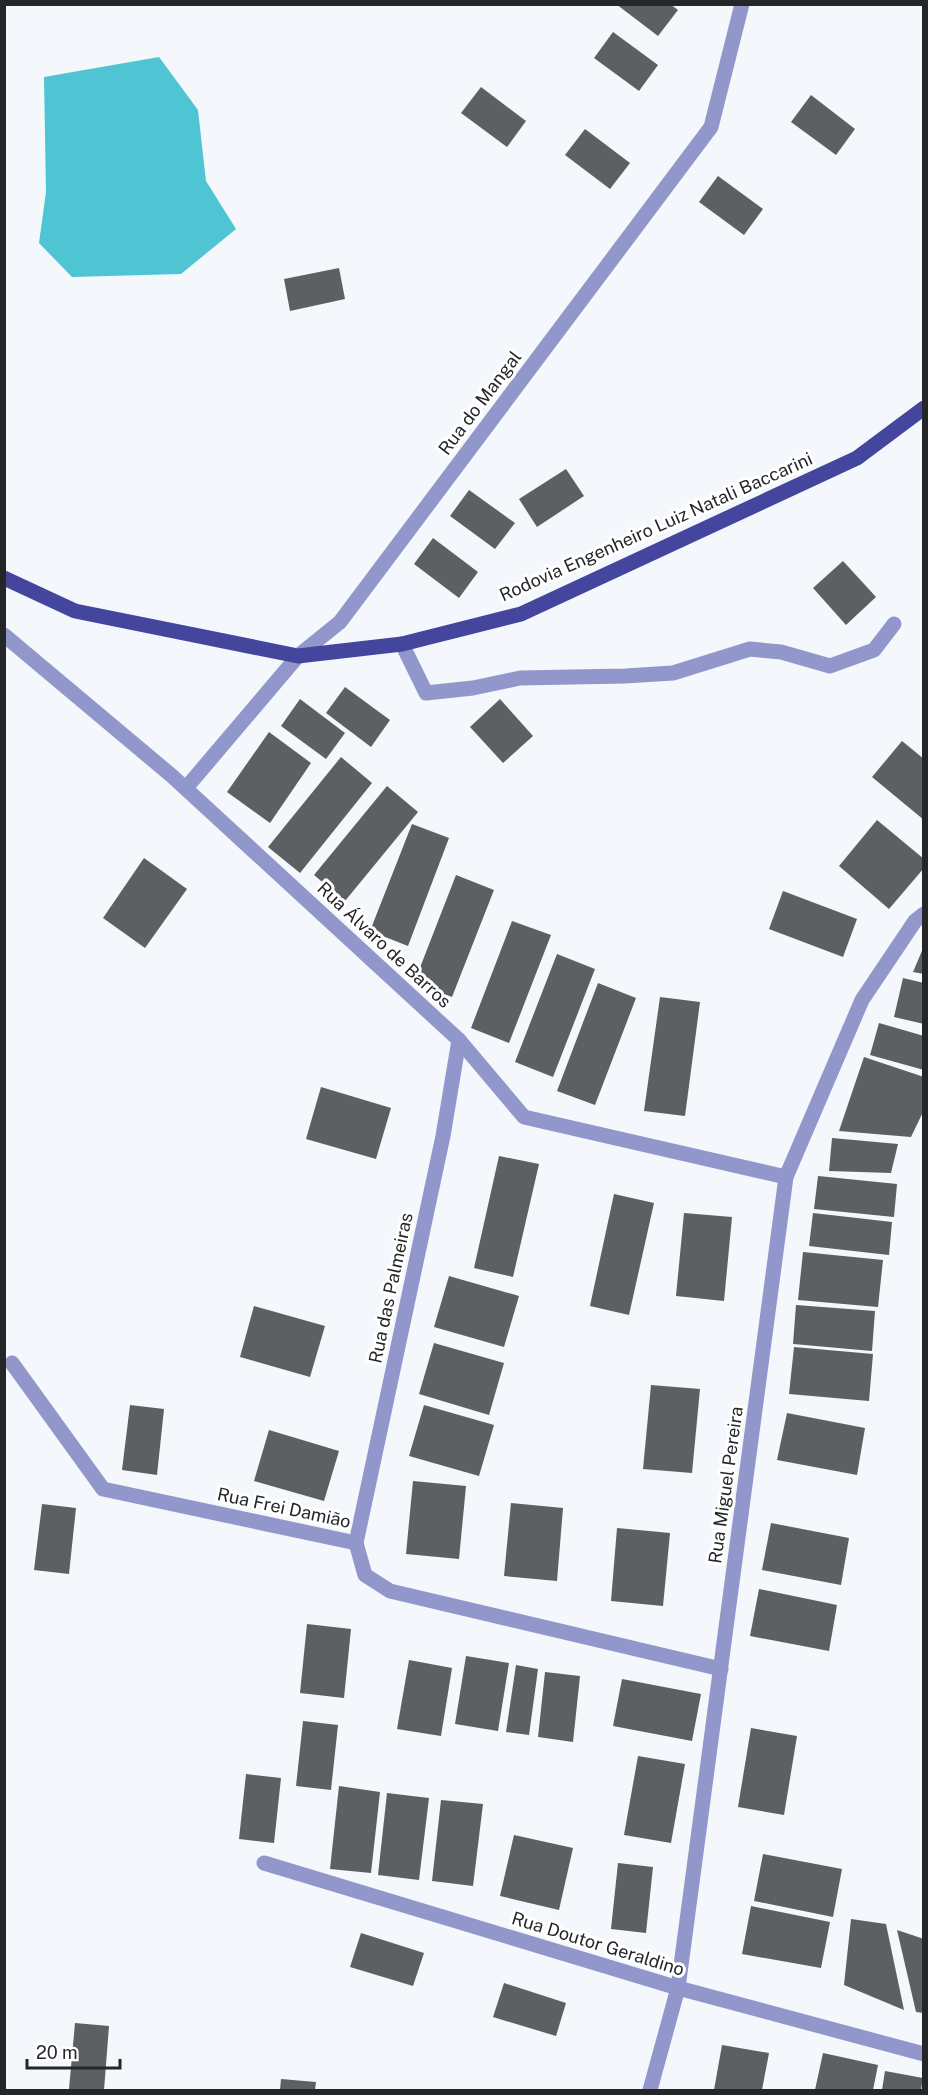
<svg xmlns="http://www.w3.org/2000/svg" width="928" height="2095" font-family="'Public Sans',sans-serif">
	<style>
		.water { fill: #4fc5d3 }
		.building { fill: #5c6062 }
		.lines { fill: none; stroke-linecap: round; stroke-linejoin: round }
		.minor { stroke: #9197ca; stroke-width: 15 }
		.major { stroke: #44459d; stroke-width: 15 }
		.labels { text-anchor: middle; stroke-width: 6; stroke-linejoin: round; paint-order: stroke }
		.street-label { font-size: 18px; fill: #252628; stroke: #fff }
	</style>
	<rect width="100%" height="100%" fill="#f4f7fb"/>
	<polygon class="water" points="159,57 198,110 206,181 236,229 181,274 72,277 39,243 46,192 44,77"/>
	<g class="building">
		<polygon points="616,4 670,4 678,10 658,36"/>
		<polygon points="613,32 658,65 639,91 594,58"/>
		<polygon points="481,87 526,121 507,147 461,113"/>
		<polygon points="811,95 855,129 836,155 791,122"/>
		<polygon points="585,129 630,163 610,189 565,155"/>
		<polygon points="718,176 763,209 744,235 699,202"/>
		<polygon points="339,268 345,299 290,311 284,279"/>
		<polygon points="566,469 584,496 537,527 519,499"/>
		<polygon points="469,490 515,523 495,549 450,516"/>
		<polygon points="433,538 478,572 459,598 414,564"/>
		<polygon points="843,561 876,597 846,625 813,588"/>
		<polygon points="345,687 390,720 371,747 326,713"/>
		<polygon points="300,699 345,733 326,759 281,726"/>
		<polygon points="500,699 533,736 503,763 470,727"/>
		<polygon points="269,732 311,763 270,823 227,792"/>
		<polygon points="902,741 924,759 924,820 872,777"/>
		<polygon points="341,757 372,783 300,873 268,847"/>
		<polygon points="387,786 418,812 345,901 314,875"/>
		<polygon points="877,820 924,859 924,868 889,909 839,866"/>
		<polygon points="412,824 449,838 408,946 370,931"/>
		<polygon points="144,858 187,889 145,948 103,918"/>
		<polygon points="456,875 494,890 452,997 414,983"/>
		<polygon points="783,891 857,919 843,957 769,929"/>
		<polygon points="512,921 551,935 509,1043 471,1028"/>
		<polygon points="924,946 924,974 913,972"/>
		<polygon points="557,954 595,969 553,1077 515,1062"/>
		<polygon points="903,978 924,983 924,1024 894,1017"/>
		<polygon points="598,983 636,998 595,1105 557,1091"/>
		<polygon points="660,997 700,1002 685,1116 644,1111"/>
		<polygon points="879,1023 924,1036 924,1070 870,1055"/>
		<polygon points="864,1057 924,1077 924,1110 911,1137 839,1131"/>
		<polygon points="321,1087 391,1108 376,1159 306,1139"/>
		<polygon points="832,1138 898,1144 891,1173 829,1171"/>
		<polygon points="499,1156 539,1164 513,1277 474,1268"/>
		<polygon points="818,1176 897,1184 894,1217 814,1209"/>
		<polygon points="614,1194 654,1203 629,1315 590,1306"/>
		<polygon points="684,1213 732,1217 724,1301 676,1296"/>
		<polygon points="813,1213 892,1222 889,1255 809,1246"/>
		<polygon points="803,1252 883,1260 878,1307 798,1300"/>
		<polygon points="449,1276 519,1296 504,1347 434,1327"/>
		<polygon points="796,1305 875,1311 872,1351 793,1344"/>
		<polygon points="254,1306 325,1326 310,1377 240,1357"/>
		<polygon points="434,1343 504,1363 489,1415 419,1394"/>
		<polygon points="794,1347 873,1354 869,1401 789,1394"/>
		<polygon points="651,1385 700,1389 692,1473 643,1469"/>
		<polygon points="130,1405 164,1409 157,1475 122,1470"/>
		<polygon points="424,1405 494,1425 479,1476 409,1456"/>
		<polygon points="787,1413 865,1428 857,1475 777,1460"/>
		<polygon points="269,1430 339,1451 324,1501 254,1481"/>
		<polygon points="413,1481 466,1486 459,1559 406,1554"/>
		<polygon points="511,1503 563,1508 557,1581 504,1576"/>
		<polygon points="42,1504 76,1508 69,1574 34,1570"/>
		<polygon points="771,1523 849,1538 841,1585 762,1570"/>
		<polygon points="617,1528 670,1533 663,1606 611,1601"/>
		<polygon points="759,1589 837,1605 829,1651 750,1636"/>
		<polygon points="307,1624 351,1629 344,1698 300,1693"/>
		<polygon points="466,1656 509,1663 498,1731 455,1724"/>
		<polygon points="409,1660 452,1668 441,1736 397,1729"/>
		<polygon points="516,1665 538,1669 529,1735 506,1732"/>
		<polygon points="545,1672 580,1676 573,1742 538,1737"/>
		<polygon points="622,1679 701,1694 692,1741 613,1726"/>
		<polygon points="303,1721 338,1725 331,1790 296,1786"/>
		<polygon points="751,1728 797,1736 784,1815 738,1807"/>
		<polygon points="638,1756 685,1764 671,1843 624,1835"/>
		<polygon points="246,1774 281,1778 274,1843 239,1839"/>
		<polygon points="339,1786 380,1792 371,1873 330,1869"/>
		<polygon points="387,1793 429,1798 419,1880 378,1875"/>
		<polygon points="441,1800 483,1804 473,1886 432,1881"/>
		<polygon points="514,1835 573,1848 559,1910 500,1896"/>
		<polygon points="763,1854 842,1869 833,1917 754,1901"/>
		<polygon points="618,1863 653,1867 646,1933 611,1929"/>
		<polygon points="751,1906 830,1922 821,1968 742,1954"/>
		<polygon points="851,1919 886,1924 904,2010 844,1985"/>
		<polygon points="897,1930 924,1939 924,2013 916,2012"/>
		<polygon points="361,1933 424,1953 413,1986 350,1967"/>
		<polygon points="504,1983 566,2003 556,2036 493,2017"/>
		<polygon points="75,2023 109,2026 104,2090 69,2089"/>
		<polygon points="722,2045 769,2053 762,2090 714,2090"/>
		<polygon points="823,2053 878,2065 873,2090 815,2090"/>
		<polygon points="885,2071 923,2078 921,2090 882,2090"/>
		<polygon points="281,2079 316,2082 315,2090 280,2090"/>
	</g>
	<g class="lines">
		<g class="minor">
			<polyline points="4,635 172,776 459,1040 524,1117 786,1177"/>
			<polyline points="402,644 426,693 473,688 520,678 625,676 673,673 750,649 781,652 830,666 874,650 894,624"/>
			<polyline points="186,788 298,656 340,622 711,127 742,4"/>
			<polyline points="12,1363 103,1489 356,1543 365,1575 390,1591 721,1669"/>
			<polyline points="356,1543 443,1136 459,1040"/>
			<polyline points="264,1863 678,1988 924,2054"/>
			<polyline points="650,2090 678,1988 786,1177 862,1000 915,921 924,914"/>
		</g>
		<polyline class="major" points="4,578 75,611 298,656 402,644 521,614 857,458 924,408"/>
	</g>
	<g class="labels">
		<g class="street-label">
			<text transform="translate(480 403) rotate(-53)" y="6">Rua do Mangal</text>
			<text transform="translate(656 527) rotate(-24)" y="6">Rodovia Engenheiro Luiz Natali Baccarini</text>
			<text transform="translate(384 945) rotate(43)" y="6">Rua Álvaro de Barros</text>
			<text transform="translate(391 1288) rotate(-78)" y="6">Rua das Palmeiras</text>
			<text transform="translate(726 1485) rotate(-82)" y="6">Rua Miguel Pereira</text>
			<text transform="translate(284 1508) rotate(12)" y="6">Rua Frei Damião</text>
			<text transform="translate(598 1944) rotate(17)" y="6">Rua Doutor Geraldino</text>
		</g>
	</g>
	<rect width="928" height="2095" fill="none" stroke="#252628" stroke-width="12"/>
	<path d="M27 2059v9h93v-9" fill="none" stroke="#252628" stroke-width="3"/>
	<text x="36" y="2059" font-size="18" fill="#252628" stroke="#ffffff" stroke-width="4.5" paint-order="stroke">20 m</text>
</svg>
